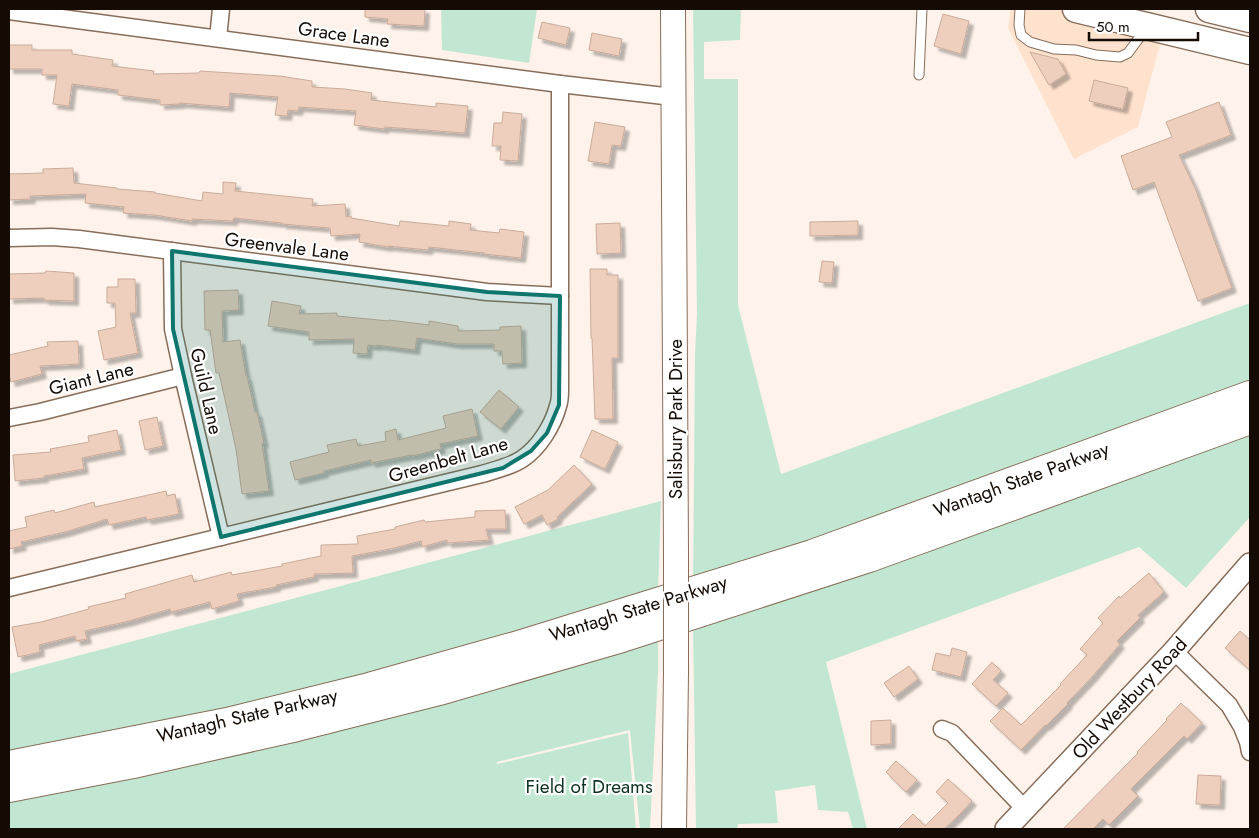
<svg xmlns="http://www.w3.org/2000/svg" width="1259" height="838" font-family="Jost,sans-serif">
	<style>
		.built { fill: #ffe2cd }
		.green { fill: #c1e7d2 }
		.building { fill: #eecfbd; stroke: #c9ab9a; filter: url(#shadow) }
		.lines { fill: none; stroke-linecap: round; stroke-linejoin: round }
		.service-casing { stroke: #876d5a; stroke-width: 11 }
		.minor-casing { stroke: #876d5a; stroke-width: 19 }
		.tertiary-casing { stroke: #876d5a; stroke-width: 24 }
		.secondary-casing { stroke: #876d5a; stroke-width: 26 }
		.primary-casing { stroke: #876d5a; stroke-width: 29 }
		.motorway-casing { stroke: #876d5a; stroke-width: 30 }
		.service { stroke: #fff; stroke-width: 9 }
		.minor { stroke: #fff; stroke-width: 16 }
		.tertiary { stroke: #fff; stroke-width: 21 }
		.secondary { stroke: #fff; stroke-width: 24 }
		.primary { stroke: #fff; stroke-width: 26 }
		.motorway { stroke: #fff; stroke-width: 28 }
		.secondary-bridge-casing { stroke: #876d5a; stroke-width: 26; stroke-linecap: butt }
		.secondary-bridge { stroke: #fff; stroke-width: 24 }
		.marked { fill: #0f766e; fill-opacity: 0.2; stroke: #0f766e; stroke-width: 4; stroke-linejoin: round }
		.labels { text-anchor: middle; stroke-width: 4.5; stroke-linejoin: round; paint-order: stroke }
		.street-label { font-size: 19px; fill: #140b05; stroke: #fff }
		.park-label { font-size: 19px; fill: #0e3222; stroke: #fff }
	</style>
	<defs>
		<filter id="shadow"><feDropShadow dx="4.5" dy="4.5" stdDeviation="1" flood-color="#0004"/></filter>
	</defs>
	<rect width="100%" height="100%" fill="#fef2ea"/>
	<polygon class="built" points="1011,9 1060,9 1163,33 1138,127 1074,159 1008,28"/>
	<g class="green">
		<polygon points="441,9 537,9 529,63 442,50"/>
		<polygon points="693,9 741,9 740,40 704,42 704,79 738,79 738,305 781,474 1250,303 1250,384 693,584 695,353 697,314"/>
		<polygon points="1250,434 1250,517 1186,588 1139,547 826,662 867,829 853,829 848,812 818,810 815,785 775,791 778,823 738,824 737,829 696,829 693,626"/>
		<polygon points="661,501 658,595 418,663 166,725 9,755 9,674"/>
		<polygon points="658,635 658,673 650,829 640,829 630,730 497,762 497,764 628,733 636,829 9,829 9,798"/>
	</g>
	<g class="building">
		<polygon points="365,9 425,9 424,26 387,24 388,19 365,17"/>
		<polygon points="943,14 969,21 961,54 934,46"/>
		<polygon points="542,22 570,28 566,45 538,38"/>
		<polygon points="592,33 622,39 619,56 589,50"/>
		<polygon points="9,45 32,45 32,50 72,50 72,54 113,60 112,66 154,71 153,74 199,73 200,71 280,76 312,81 312,87 345,89 372,93 371,100 436,107 436,103 468,106 465,133 385,127 384,129 354,125 356,111 299,107 298,111 288,110 287,116 275,115 278,97 230,93 229,107 180,103 180,104 160,105 160,100 118,95 118,90 72,84 69,106 53,104 57,75 42,75 42,69 9,69"/>
		<polygon points="1030,52 1058,59 1066,74 1049,85"/>
		<polygon points="1094,80 1128,88 1123,109 1089,101"/>
		<polygon points="1219,102 1231,135 1179,155 1195,188 1232,288 1198,301 1154,182 1133,190 1121,156 1172,137 1166,122"/>
		<polygon points="503,112 522,114 518,161 500,160 501,146 492,146 494,123 502,123"/>
		<polygon points="595,122 625,127 621,146 612,145 609,164 588,161"/>
		<polygon points="73,168 74,183 117,188 117,189 155,192 155,193 202,201 203,192 223,194 223,182 236,183 235,191 313,199 312,206 345,204 346,217 351,216 351,218 399,226 400,221 449,226 449,221 471,224 470,230 499,233 500,229 524,232 521,258 484,254 484,253 429,247 428,250 388,246 388,247 359,242 360,234 331,236 330,228 282,224 282,223 234,218 233,221 192,219 192,221 154,215 123,213 124,207 85,203 86,194 30,196 31,199 9,200 9,174 43,173 43,169"/>
		<polygon points="858,221 858,235 810,236 810,222"/>
		<polygon points="620,223 621,253 597,254 596,224"/>
		<polygon points="822,261 834,262 832,283 819,282"/>
		<polygon points="590,269 607,269 607,275 618,275 618,358 612,358 613,419 595,419 592,338 591,338"/>
		<polygon points="46,271 74,273 74,301 44,300 44,298 9,299 9,274 45,273"/>
		<polygon points="118,279 135,279 136,313 130,313 138,353 104,360 98,331 116,327 115,303 107,303 107,287 118,287"/>
		<polygon points="238,290 239,310 222,311 223,342 240,340 246,376 247,376 255,412 257,412 264,443 262,443 269,491 242,494 236,449 219,373 216,373 210,330 205,330 204,291"/>
		<polygon points="272,301 301,306 299,314 337,313 337,316 389,321 389,320 429,325 429,321 458,326 458,331 500,330 500,327 521,326 522,363 503,364 502,351 494,351 494,344 457,344 417,338 415,350 377,345 377,346 368,345 367,354 353,353 354,339 309,340 309,332 268,326"/>
		<polygon points="78,341 79,364 40,366 42,374 11,382 9,374 9,355 48,346 47,342"/>
		<polygon points="499,390 519,407 501,429 480,412"/>
		<polygon points="472,409 478,436 440,444 441,449 412,456 412,455 371,463 371,460 324,471 324,473 295,480 290,462 329,452 327,445 356,439 358,446 386,441 385,432 396,429 398,440 446,428 443,416"/>
		<polygon points="157,417 163,446 145,450 139,421"/>
		<polygon points="117,430 121,450 82,458 84,469 44,476 44,478 15,481 13,455 51,452 50,449 89,442 88,436"/>
		<polygon points="592,430 618,442 605,469 580,457"/>
		<polygon points="574,465 592,484 557,517 558,519 547,525 542,515 524,524 515,507 548,490"/>
		<polygon points="166,491 167,496 175,494 179,514 147,520 146,517 109,525 107,519 65,532 21,542 22,546 9,549 9,531 27,527 25,517 54,510 55,513 94,502 95,507"/>
		<polygon points="505,510 506,529 486,529 489,540 447,543 447,540 422,547 421,541 390,549 352,556 353,573 314,574 314,577 276,585 276,587 237,594 239,601 212,609 210,602 171,612 170,609 129,621 85,631 87,639 76,641 75,636 39,645 40,652 18,657 12,627 41,622 89,609 88,607 126,598 125,594 192,575 194,582 231,572 232,575 282,566 282,564 321,556 321,545 358,544 357,536 395,529 395,527 424,520 425,522 475,517 475,511"/>
		<polygon points="1149,573 1164,592 1138,615 1140,618 1117,641 1120,644 1091,678 1067,703 1068,704 1046,726 1045,725 1021,750 990,721 1003,708 1021,725 1061,685 1060,684 1087,655 1080,649 1103,623 1098,618 1119,596 1120,598"/>
		<polygon points="1240,631 1250,640 1250,670 1225,648"/>
		<polygon points="952,648 967,652 961,677 932,670 936,653 950,656"/>
		<polygon points="992,662 1001,671 993,680 1008,693 996,706 972,684"/>
		<polygon points="909,666 918,679 894,697 884,683"/>
		<polygon points="1181,703 1202,723 1187,739 1184,736 1131,789 1138,796 1109,825 1103,819 1093,829 1063,829 1138,753 1137,752 1167,720 1166,719"/>
		<polygon points="891,720 891,744 871,745 871,721"/>
		<polygon points="896,761 917,780 906,792 886,772"/>
		<polygon points="1198,775 1221,776 1220,805 1196,804"/>
		<polygon points="948,779 972,801 959,815 944,829 898,829 913,814 925,826 948,803 936,792"/>
	</g>
	<g class="lines">
		<defs>
			<g id="service">
				<polyline points="1020,9 1019,25 1021,35 1030,42 1054,49 1076,50 1096,55 1120,57 1128,53 1145,30"/>
				<polyline points="919,75 922,9"/>
			</g>
			<g id="minor">
				<polyline points="9,11 560,84 673,97"/>
				<polyline points="218,38 221,9"/>
				<polyline points="9,238 52,237 79,239 487,292 560,296"/>
				<polyline points="172,251 173,329 183,376 221,537"/>
				<polyline points="9,418 40,412 183,376"/>
				<path d="M 9,588 L 482,474 C 495,470 510,467 522,459 C 539,448 553,425 558,406 C 560,401 560,395 560,390 L 560,84"/>
				<polyline points="1174,651 1229,705 1242,727 1248,742 1250,752"/>
				<polyline points="942,729 952,733 1025,809"/>
			</g>
			<polyline id="tertiary" points="1006,829 1174,651 1250,564"/>
			<g id="secondary">
				<polyline points="673,9 676,553"/>
				<polyline points="674,829 676,672"/>
			</g>
			<g id="primary">
				<polyline points="1076,9 1250,51"/>
				<polyline points="1209,9 1250,19"/>
			</g>
			<g id="motorway">
				<polyline points="9,765 227,722 369,687 515,646 812,554 1250,395"/>
				<polyline points="9,788 133,764 297,727 439,691 622,638 869,558 1250,420"/>
			</g>
		</defs>
		<use href="#service" class="service-casing"/>
		<use href="#minor" class="minor-casing"/>
		<use href="#tertiary" class="tertiary-casing"/>
		<use href="#secondary" class="secondary-casing"/>
		<use href="#primary" class="primary-casing"/>
		<use href="#motorway" class="motorway-casing"/>
		<use href="#service" class="service"/>
		<use href="#minor" class="minor"/>
		<use href="#tertiary" class="tertiary"/>
		<use href="#secondary" class="secondary"/>
		<use href="#primary" class="primary"/>
		<use href="#motorway" class="motorway"/>
		<defs>
			<polyline id="secondary-bridge" points="676,553 676,672"/>
		</defs>
		<use href="#secondary-bridge" class="secondary-bridge-casing"/>
		<use href="#secondary-bridge" class="secondary-bridge"/>
	</g>
	<path class="marked" d="M 172,251 L 487,292 L 560,296 L 559,405 L 547,433 L 531,451 L 503,468 L 221,537 L 173,329 Z"/>
	<g class="labels">
		<g class="street-label">
			<text transform="translate(344 34) rotate(8)" y="7">Grace Lane</text>
			<text transform="translate(287 246) rotate(7)" y="7">Greenvale Lane</text>
			<text transform="translate(91 378) rotate(-14)" y="7">Giant Lane</text>
			<text transform="translate(207 391) rotate(77)" y="7">Guild Lane</text>
			<text transform="translate(675 419) rotate(-90)" y="7">Salisbury Park Drive</text>
			<text transform="translate(448 459) rotate(-16)" y="7">Greenbelt Lane</text>
			<text transform="translate(1021 479) rotate(-20)" y="7">Wantagh State Parkway</text>
			<text transform="translate(638 608) rotate(-17)" y="7">Wantagh State Parkway</text>
			<text transform="translate(1129 698) rotate(-47)" y="7">Old Westbury Road</text>
			<text transform="translate(247 715) rotate(-13)" y="7">Wantagh State Parkway</text>
		</g>
		<g class="park-label">
			<text x="589" y="793">Field of Dreams</text>
		</g>
	</g>
	<rect width="1259" height="838" fill="none" stroke="#140b05" stroke-width="20"/>
	<path d="M1089 32v8h109v-8" fill="none" stroke="#140b05" stroke-width="2.5"/>
	<text x="1096" y="32" font-size="15" fill="#140b05" stroke="#ffffff" stroke-width="4" paint-order="stroke">50 m</text>
</svg>
